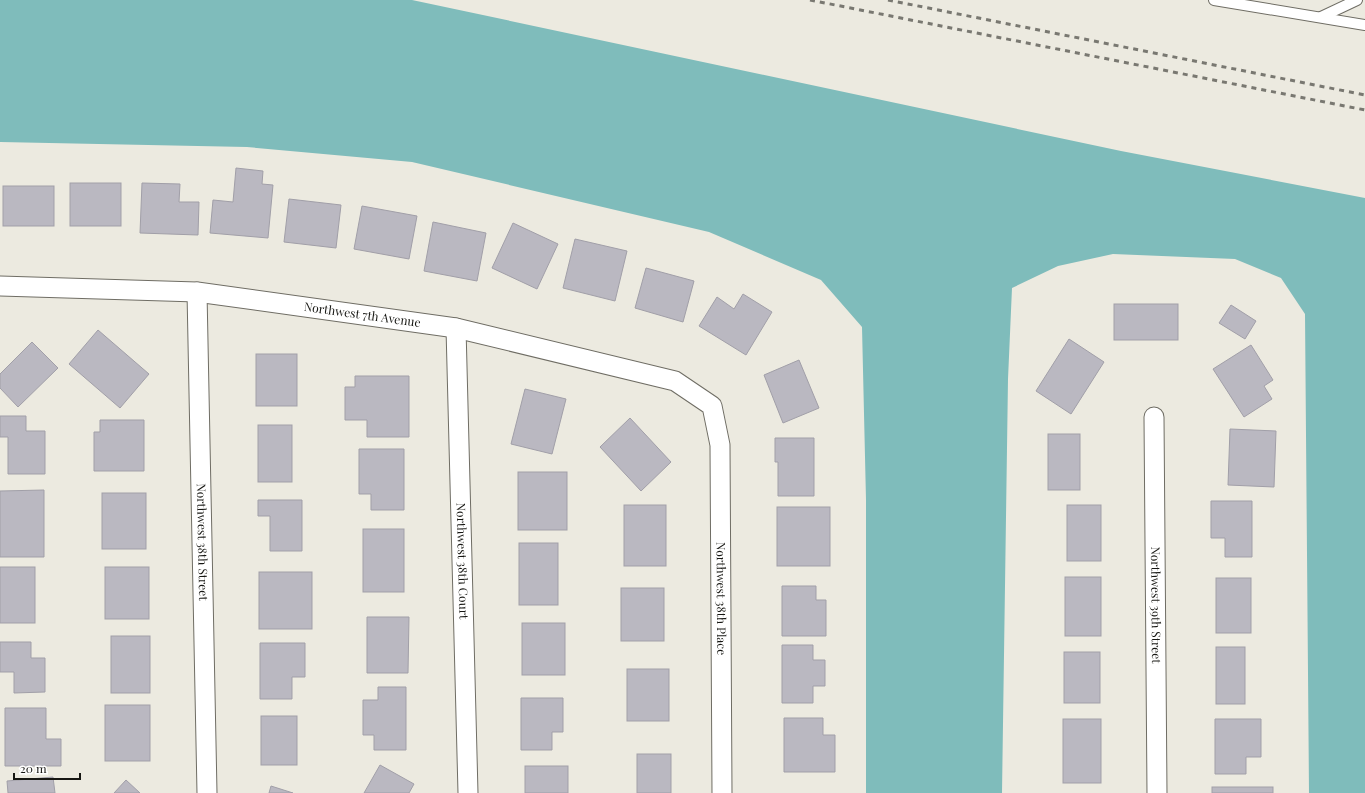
<svg xmlns="http://www.w3.org/2000/svg" width="1365" height="793" font-family="'Playfair Display',serif">
	<style>
		.water { fill: #7fbcbb }
		.building { fill: #bab8c1; stroke: #a19fa8 }
		.lines { fill: none; stroke-linecap: round; stroke-linejoin: round }
		.lane-casing { stroke: #6f6d64; stroke-width: 12 }
		.street-casing { stroke: #6f6d64; stroke-width: 21 }
		.lane { stroke: #fff; stroke-width: 10 }
		.street { stroke: #fff; stroke-width: 19 }
		.rail { stroke: #797871; stroke-width: 3; stroke-dasharray: 5 5; stroke-linecap: butt }
		.labels { text-anchor: middle; stroke-width: 4; stroke-linejoin: round; paint-order: stroke }
		.street-label { font-size: 12px; fill: #161612; stroke: #fff }
	</style>
	<rect width="100%" height="100%" fill="#eceae0"/>
	<polygon class="water" points="0,0 412,0 1121,151 1365,198 1365,793 1309,793 1305,314 1281,278 1235,259 1113,254 1058,266 1012,288 1008,379 1002,793 866,793 866,500 862,327 821,280 709,232 412,162 247,147 0,142"/>
	<g class="building">
		<polygon points="236,168 263,171 262,184 273,185 268,238 210,233 213,200 233,202"/>
		<rect x="70" y="183" width="51" height="43"/>
		<polygon points="142,183 180,184 179,202 199,202 198,235 140,233"/>
		<rect x="3" y="186" width="51" height="40"/>
		<polygon points="289,199 341,205 336,248 284,242"/>
		<polygon points="362,206 417,216 409,259 354,249"/>
		<polygon points="433,222 486,233 477,281 424,271"/>
		<polygon points="513,223 558,244 537,289 492,268"/>
		<polygon points="575,239 627,251 615,301 563,288"/>
		<polygon points="646,268 694,281 683,322 635,308"/>
		<polygon points="743,294 772,312 746,355 699,326 717,297 734,309"/>
		<rect x="1114" y="304" width="64" height="36"/>
		<polygon points="1231,305 1256,321 1245,339 1219,323"/>
		<polygon points="98,330 149,374 120,408 69,364"/>
		<polygon points="1069,339 1104,362 1071,414 1036,391"/>
		<polygon points="32,342 58,368 18,407 0,388 0,374"/>
		<polygon points="1251,345 1273,380 1264,386 1272,399 1244,417 1213,369"/>
		<rect x="256" y="354" width="41" height="52"/>
		<polygon points="799,360 819,408 783,423 764,375"/>
		<polygon points="355,376 409,376 409,437 367,437 367,420 345,420 345,387 355,387"/>
		<polygon points="525,389 566,399 552,454 511,444"/>
		<polygon points="0,416 26,416 26,431 45,431 45,474 8,474 8,437 0,437"/>
		<polygon points="630,418 671,462 641,491 600,447"/>
		<polygon points="100,420 144,420 144,471 94,471 94,432 100,432"/>
		<rect x="258" y="425" width="34" height="57"/>
		<polygon points="1230,429 1276,431 1274,487 1228,485"/>
		<rect x="1048" y="434" width="32" height="56"/>
		<polygon points="775,438 814,438 814,496 778,496 778,462 775,462"/>
		<polygon points="359,449 404,449 404,510 371,510 371,494 359,494"/>
		<rect x="518" y="472" width="49" height="58"/>
		<polygon points="44,490 44,557 0,557 0,491"/>
		<rect x="102" y="493" width="44" height="56"/>
		<polygon points="258,500 302,500 302,551 270,551 270,516 258,516"/>
		<polygon points="1211,501 1252,501 1252,557 1225,557 1225,538 1211,538"/>
		<rect x="624" y="505" width="42" height="61"/>
		<rect x="1067" y="505" width="34" height="56"/>
		<rect x="777" y="507" width="53" height="59"/>
		<rect x="363" y="529" width="41" height="63"/>
		<rect x="519" y="543" width="39" height="62"/>
		<rect x="0" y="567" width="35" height="56"/>
		<rect x="105" y="567" width="44" height="52"/>
		<rect x="259" y="572" width="53" height="57"/>
		<rect x="1065" y="577" width="36" height="59"/>
		<rect x="1216" y="578" width="35" height="55"/>
		<polygon points="782,586 816,586 816,600 826,600 826,636 782,636"/>
		<rect x="621" y="588" width="43" height="53"/>
		<polygon points="367,617 409,617 408,673 367,673"/>
		<rect x="522" y="623" width="43" height="52"/>
		<rect x="111" y="636" width="39" height="57"/>
		<polygon points="0,642 31,642 31,658 45,658 45,692 14,693 14,672 0,672"/>
		<polygon points="260,643 305,643 305,677 292,677 292,699 260,699"/>
		<polygon points="782,645 813,645 813,660 825,660 825,686 813,686 813,703 782,703"/>
		<rect x="1216" y="647" width="29" height="57"/>
		<rect x="1064" y="652" width="36" height="51"/>
		<rect x="627" y="669" width="42" height="52"/>
		<polygon points="378,687 406,687 406,750 374,750 374,735 363,735 363,700 378,700"/>
		<polygon points="521,698 563,698 563,732 552,732 552,750 521,750"/>
		<rect x="105" y="705" width="45" height="56"/>
		<polygon points="5,708 46,708 46,739 61,739 61,766 5,766"/>
		<rect x="261" y="716" width="36" height="49"/>
		<polygon points="784,718 823,718 823,735 835,735 835,772 784,772"/>
		<rect x="1063" y="719" width="38" height="64"/>
		<polygon points="1215,719 1261,719 1261,757 1246,757 1246,774 1215,774"/>
		<rect x="637" y="754" width="34" height="39"/>
		<polygon points="380,765 414,784 409,793 364,793"/>
		<rect x="525" y="766" width="43" height="27"/>
		<polygon points="53,777 55,793 8,793 7,781"/>
		<polygon points="126,780 140,793 114,793"/>
		<polygon points="271,786 293,793 269,793"/>
		<rect x="1212" y="787" width="61" height="6"/>
	</g>
	<g class="lines">
		<defs>
			<g id="lane">
				<polyline points="1214,0 1365,25"/>
				<polyline points="1321,17 1357,0"/>
			</g>
			<g id="street">
				<path id="s1" d="M 0,286 L 197,292 L 456,328 L 675,381 L 712,406 L 720,445 L 722,793"/>
				<path id="s2" d="M 197,292 L 207,793"/>
				<path id="s3" d="M 456,328 L 468,793"/>
				<path id="s4" d="M 1154,417 L 1157,793"/>
			</g>
		</defs>
		<use href="#lane" class="lane-casing"/>
		<use href="#street" class="street-casing"/>
		<use href="#lane" class="lane"/>
		<use href="#street" class="street"/>
		<g class="rail">
			<polyline points="810,0 1365,110"/>
			<polyline points="888,0 1365,95"/>
		</g>
	</g>
	<g class="labels">
		<g class="street-label">
			<text dy="4" stroke="none"><textPath href="#s1" startOffset="364">Northwest 7th Avenue</textPath></text>
			<text dy="4" stroke="none"><textPath href="#s2" startOffset="250">Northwest 38th Street</textPath></text>
			<text dy="4" stroke="none"><textPath href="#s3" startOffset="233">Northwest 38th Court</textPath></text>
			<text dy="4" stroke="none"><textPath href="#s1" startOffset="922">Northwest 38th Place</textPath></text>
			<text dy="4" stroke="none"><textPath href="#s4" startOffset="188">Northwest 39th Street</textPath></text>
		</g>
	</g>
	<path d="M14 773v6h66v-6" fill="none" stroke="#161612" stroke-width="2"/>
	<text x="20" y="773" font-size="12" fill="#161612" stroke="#ffffff" stroke-width="3" paint-order="stroke">20 m</text>
</svg>
